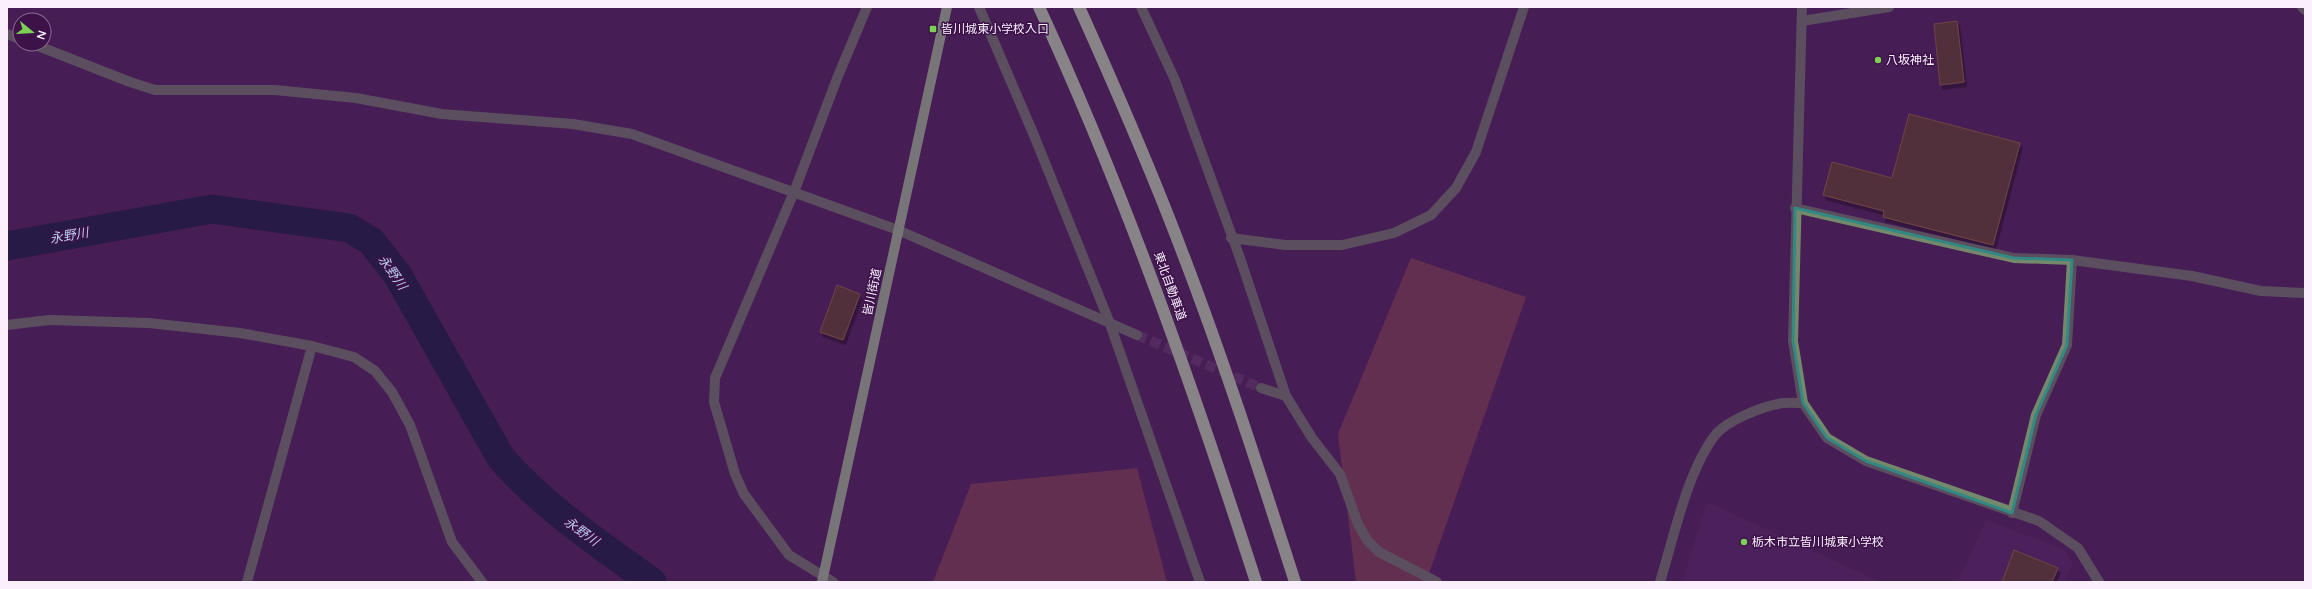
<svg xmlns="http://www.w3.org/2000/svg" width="2312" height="589" font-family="Lato,'Noto Sans JP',sans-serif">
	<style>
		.built { fill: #532563 }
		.green { fill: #864549 }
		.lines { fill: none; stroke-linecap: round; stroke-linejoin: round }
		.river { stroke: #021735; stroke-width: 29 }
		.building { fill: #5f461c; stroke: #a1752c; filter: url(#shadow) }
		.minor-tunnel { stroke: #623c6e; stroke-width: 10; stroke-dasharray: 10 5; stroke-linecap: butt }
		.minor { stroke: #74896b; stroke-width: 10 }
		.major { stroke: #b4e0a2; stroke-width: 10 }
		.highway { stroke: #d4ffc4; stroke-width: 12 }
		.marked { fill: none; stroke: #328883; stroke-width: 3; stroke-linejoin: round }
		.poi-dot { fill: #7cd154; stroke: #3c1249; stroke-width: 1.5 }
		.labels { text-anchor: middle; stroke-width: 3; stroke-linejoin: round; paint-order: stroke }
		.poi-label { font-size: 12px; fill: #f9effd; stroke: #3c1249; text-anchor: start }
		.street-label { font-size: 12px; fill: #f9effd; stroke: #3c1249 }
		.water-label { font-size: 13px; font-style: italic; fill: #b4cdf1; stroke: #3c1249 }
	</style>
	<defs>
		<filter id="shadow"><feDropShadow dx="2.5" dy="4.5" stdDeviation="0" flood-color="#0009"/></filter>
	</defs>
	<rect width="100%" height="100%" fill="#471d55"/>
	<g class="built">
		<polygon points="1707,502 1880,582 1682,582"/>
		<polygon points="1986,520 2061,548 2073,562 2065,582 1958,582"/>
	</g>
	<g class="green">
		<polygon points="1411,258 1526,297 1426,582 1356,582 1338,434"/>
		<polygon points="1137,468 1167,582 933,582 971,484"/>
	</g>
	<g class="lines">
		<path class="river" d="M 7,246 L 212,209 L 349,228 L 371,241 L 397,274 L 501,458 C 544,507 599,544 652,582"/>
	</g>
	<g class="building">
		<polygon points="1957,21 1964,82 1940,85 1934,24"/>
		<polygon points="1909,114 2020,143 1993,245 1883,217 1884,211 1823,195 1832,162 1892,178"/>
		<polygon points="837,285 860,294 843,340 820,332"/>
		<polygon points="2014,550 2058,568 2052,582 2002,582"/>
	</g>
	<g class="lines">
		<polyline class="minor-tunnel" points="1137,335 1261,388"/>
		<g class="minor">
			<polyline points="979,7 1033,133 1109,321 1200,582"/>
			<polyline points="1141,7 1175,80 1240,258 1286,396 1312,438 1340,474 1358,524 1367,540 1379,552 1437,582"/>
			<polyline points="1802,7 1793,341 1803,403 1827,438 1866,461 2039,521 2078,548 2099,582"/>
			<polyline points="2302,7 2305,10"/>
			<polyline points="1802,21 1889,7"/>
			<polyline points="7,34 20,39"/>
			<polyline points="33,44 130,82 155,90 275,90 356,98 442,114 573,124 632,134 898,230 1137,335"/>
			<polyline points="1795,208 2014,258 2072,260 2192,276 2261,291 2305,293"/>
			<polyline points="1231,238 1285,245 1342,245 1394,233 1431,215 1456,188 1476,152 1524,7"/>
			<polyline points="7,325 49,320 149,323 240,333 312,346 354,357 375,371 392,392 410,425 452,542 482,582"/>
			<polyline points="1261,388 1286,396"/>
			<polyline points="2012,513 2036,415 2067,345 2072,260"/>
			<polyline points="247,582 312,346"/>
			<polyline points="833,582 789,555 744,494 735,474 714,402 715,378 794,192 838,76 867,7"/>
			<path d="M 1660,582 C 1674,537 1687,471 1716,434 C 1727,421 1761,407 1778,404 C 1786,402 1795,403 1803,403"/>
		</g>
		<polyline class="major" points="822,582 947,7"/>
		<g class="highway">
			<path d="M 1039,7 C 1125,193 1193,387 1256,582"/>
			<path d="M 1079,7 C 1115,87 1150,167 1181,249 C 1223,358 1259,470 1295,582"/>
		</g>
	</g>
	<path d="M0 0H2312V589H0ZM 1795,208 L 2014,258 L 2072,260 L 2067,345 L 2036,415 L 2012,513 L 1866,461 L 1827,438 L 1803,403 L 1793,341 Z" fill="#471d55" fill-opacity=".55" fill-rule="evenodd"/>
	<path class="marked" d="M 1795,208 L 2014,258 L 2072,260 L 2067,345 L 2036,415 L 2012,513 L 1866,461 L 1827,438 L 1803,403 L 1793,341 Z"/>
	<g class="poi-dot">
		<rect x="929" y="25" width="8" height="8" rx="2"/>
		<circle cx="1878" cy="60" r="4"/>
		<circle cx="1744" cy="542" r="4"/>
	</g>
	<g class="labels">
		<g class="poi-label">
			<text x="941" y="33">皆川城東小学校入口</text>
			<text x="1886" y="64">八坂神社</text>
			<text x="1752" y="546">栃木市立皆川城東小学校</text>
		</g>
		<g class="street-label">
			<text transform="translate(1170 286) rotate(70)" y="4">東北自動車道</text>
			<text transform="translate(872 292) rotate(-78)" y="4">皆川街道</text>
		</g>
		<g class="water-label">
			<text transform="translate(69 235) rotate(-10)" y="5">永野川</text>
			<text transform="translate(393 272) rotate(55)" y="5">永野川</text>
			<text transform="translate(582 531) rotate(36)" y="5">永野川</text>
		</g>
	</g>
	<rect width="2312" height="589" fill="none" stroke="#f9effd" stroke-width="16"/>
	<g transform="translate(32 32) rotate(108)"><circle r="19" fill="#3c1249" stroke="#886a91"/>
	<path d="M0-3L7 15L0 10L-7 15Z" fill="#7cd154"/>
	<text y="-6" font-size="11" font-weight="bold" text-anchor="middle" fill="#f9effd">N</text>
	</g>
</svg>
